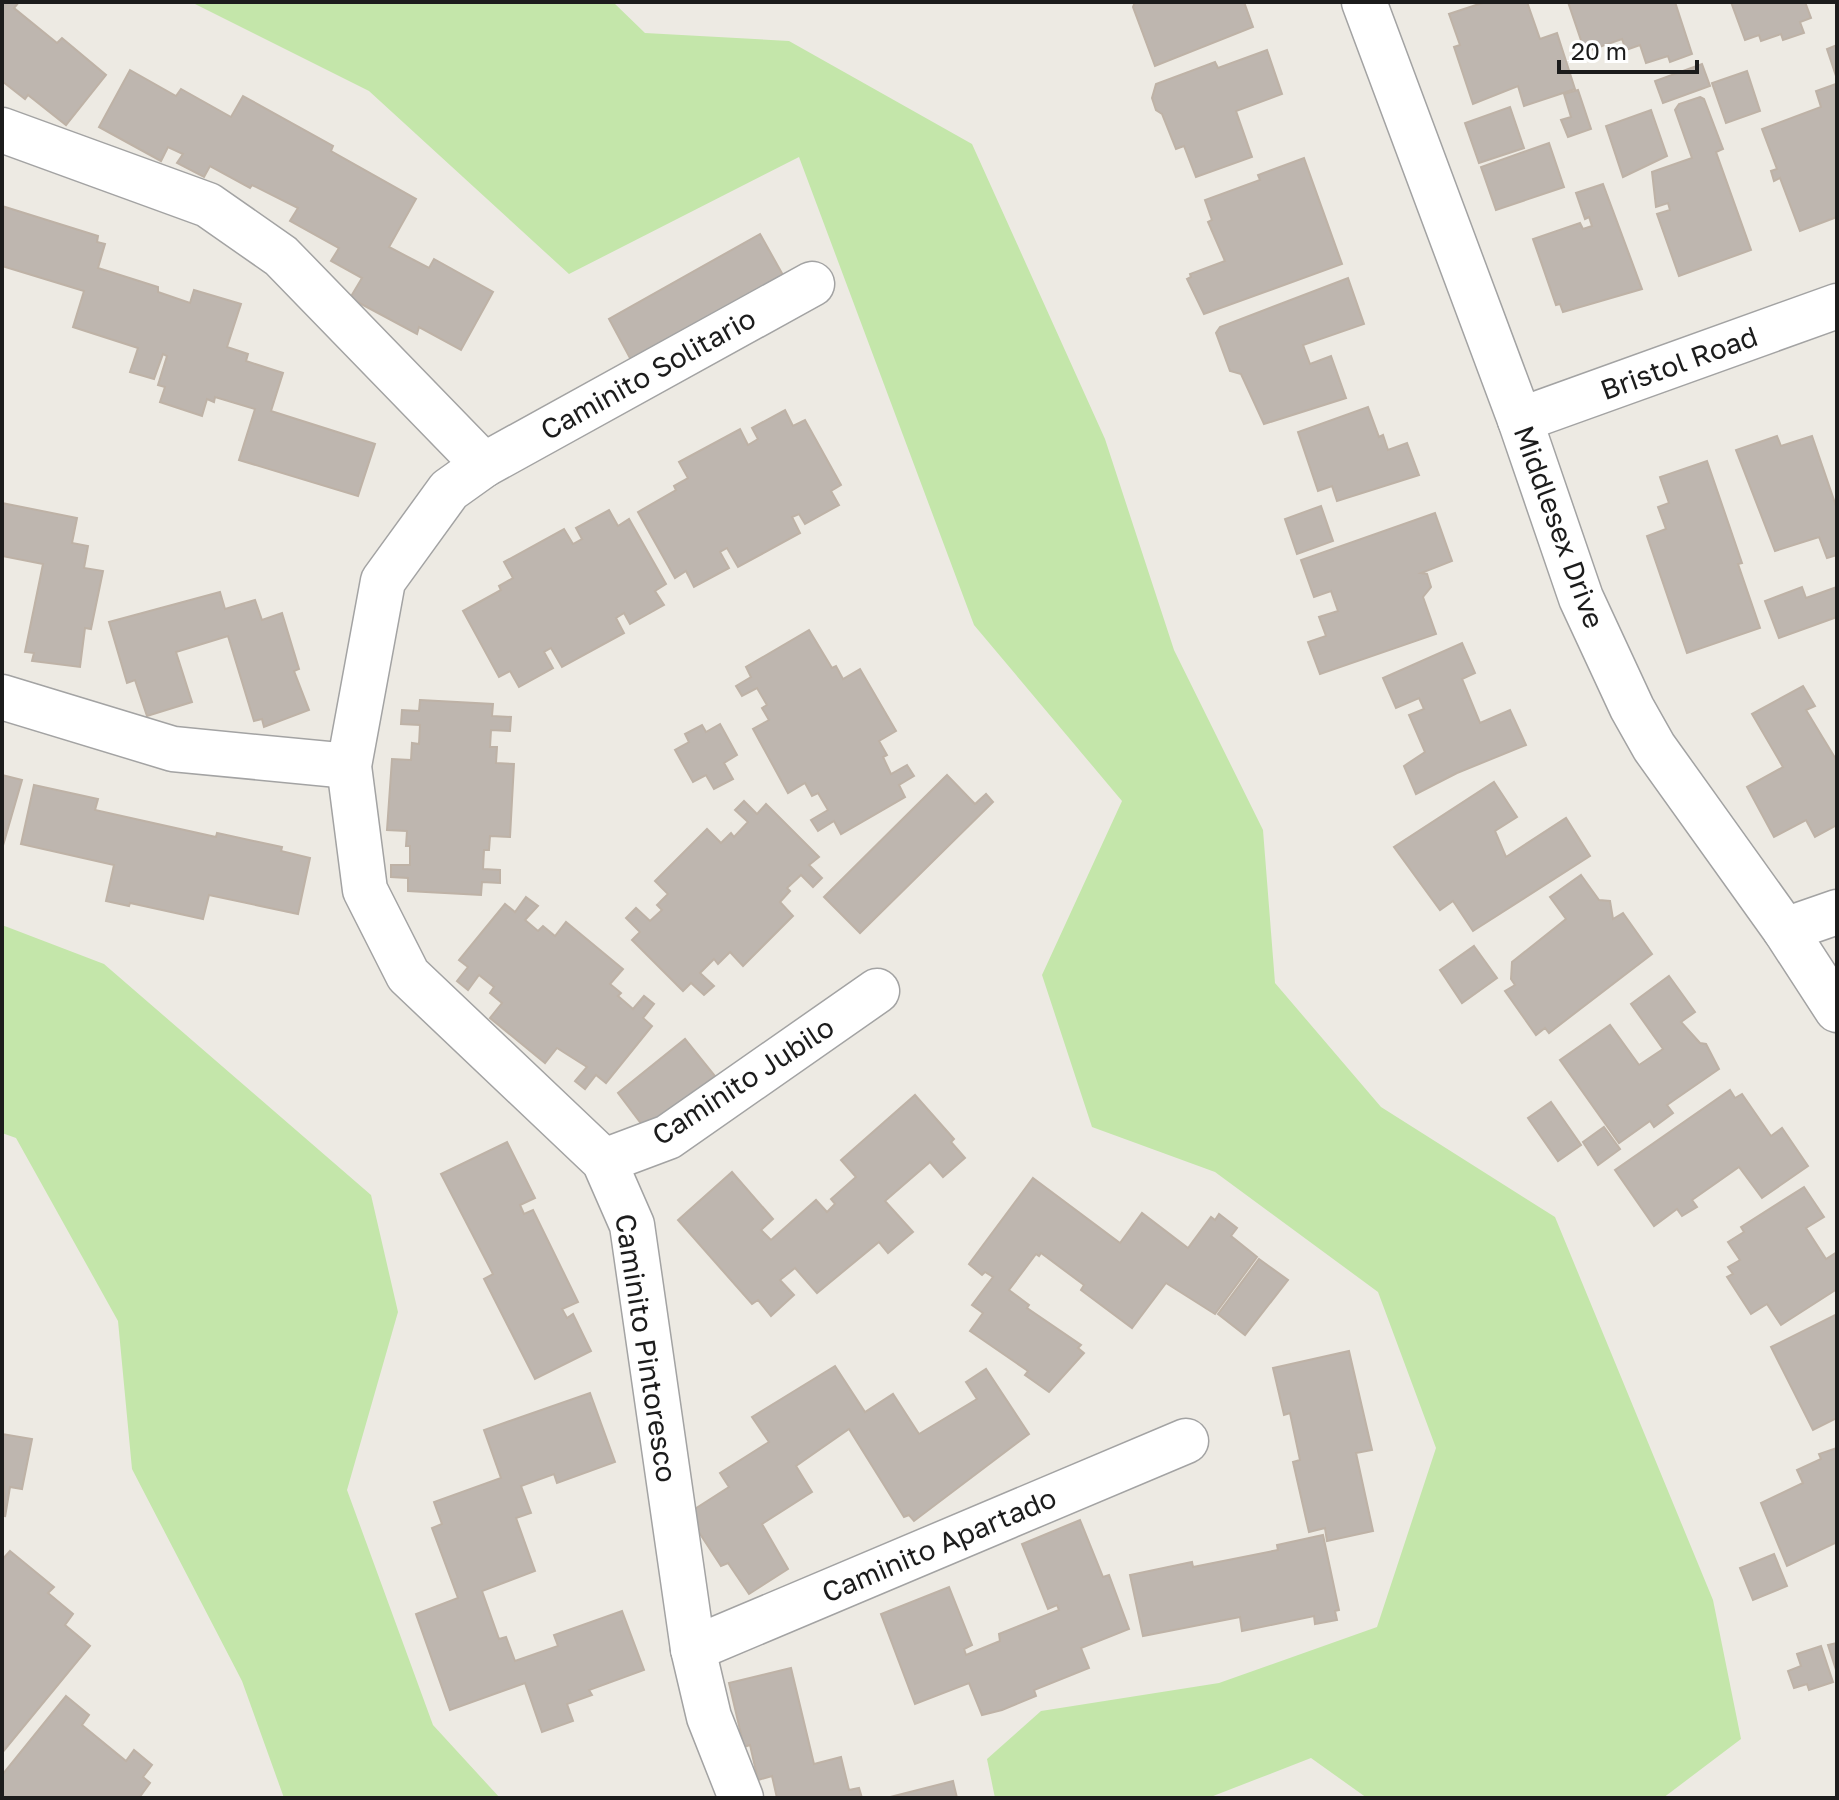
<svg xmlns="http://www.w3.org/2000/svg" width="1839" height="1800" font-family="'Golos Text',sans-serif">
	<style>
		.grass { fill: #c4e6aa }
		.building { fill: #beb6af; stroke: #beb2a6; stroke-width: 2 }
		.lines { fill: none; stroke-linecap: round; stroke-linejoin: round }
		.minor-casing { stroke: #a3a3a3; stroke-width: 47 }
		.minor { stroke: #fff; stroke-width: 44 }
		.labels { text-anchor: middle; stroke-width: 7; stroke-linejoin: round; paint-order: stroke }
		.street-label { font-size: 28px; fill: #1c1c1c; stroke: #fff }
	</style>
	<rect width="100%" height="100%" fill="#edeae3"/>
	<g class="grass">
		<polygon points="191,2 613,2 645,33 789,41 972,144 1105,439 1174,650 1263,830 1275,983 1381,1107 1555,1217 1713,1600 1741,1739 1663,1798 1367,1798 1311,1758 1208,1798 995,1798 987,1759 1041,1711 1219,1683 1377,1627 1436,1448 1378,1292 1215,1172 1092,1127 1042,975 1122,801 974,625 799,157 569,274 369,91"/>
		<polygon points="2,925 104,964 371,1195 398,1312 347,1490 433,1725 500,1798 284,1798 242,1681 132,1469 118,1321 16,1138 2,1133"/>
	</g>
	<g class="building">
		<polygon points="2,2 19,2 14,8 57,43 62,38 106,75 66,125 28,95 25,99 2,81"/>
		<polygon points="1135,2 1244,2 1253,27 1155,66 1133,7"/>
		<polygon points="1485,2 1527,2 1540,39 1557,33 1575,89 1524,106 1518,86 1473,104 1454,47 1460,45 1449,14"/>
		<polygon points="1568,2 1675,2 1692,54 1670,62 1668,56 1646,63 1640,45 1626,50 1622,39 1585,52"/>
		<polygon points="1731,2 1805,2 1811,18 1800,22 1804,33 1783,40 1781,34 1761,41 1759,35 1745,40"/>
		<polygon points="1837,45 1837,79 1827,49"/>
		<polygon points="1267,50 1282,94 1236,111 1252,157 1196,177 1184,146 1176,149 1162,114 1156,110 1152,98 1156,84 1215,62 1218,68"/>
		<polygon points="1702,64 1710,86 1663,103 1655,81"/>
		<polygon points="130,70 176,96 181,89 231,117 243,96 333,146 331,151 416,199 389,247 429,268 434,259 493,292 461,350 419,327 417,334 350,298 362,278 331,261 339,248 290,221 298,208 252,185 250,188 210,166 204,177 177,163 183,154 168,147 161,161 99,127"/>
		<polygon points="1747,71 1760,111 1726,123 1712,83"/>
		<polygon points="1836,84 1837,217 1800,231 1780,178 1774,181 1771,171 1777,169 1762,129 1821,107 1816,91"/>
		<polygon points="1578,90 1591,129 1568,137 1561,120 1571,117 1564,94"/>
		<polygon points="1700,97 1704,99 1723,149 1716,152 1751,250 1679,276 1657,214 1670,210 1668,203 1656,207 1652,172 1692,158 1675,110 1679,104"/>
		<polygon points="1510,107 1524,148 1479,163 1465,123"/>
		<polygon points="1651,110 1667,156 1623,177 1606,126"/>
		<polygon points="1549,143 1564,187 1496,210 1481,167"/>
		<polygon points="1304,158 1342,264 1204,314 1187,279 1191,277 1190,274 1225,261 1208,222 1212,220 1205,200 1260,180 1258,175"/>
		<polygon points="1603,184 1642,289 1563,312 1560,304 1556,305 1533,239 1580,223 1583,229 1592,226 1589,217 1585,219 1576,193"/>
		<polygon points="2,206 98,236 97,242 105,244 98,268 158,287 158,292 190,303 194,290 241,304 227,347 248,354 246,361 283,373 271,411 375,444 358,496 239,460 255,409 215,397 214,402 207,399 202,416 160,402 165,387 158,385 167,356 163,354 154,379 130,372 138,348 73,327 84,291 2,266"/>
		<polygon points="760,234 783,275 631,360 609,319"/>
		<polygon points="1348,278 1364,324 1303,345 1310,364 1331,356 1346,398 1264,424 1241,374 1230,371 1216,333 1220,327"/>
		<polygon points="1368,407 1379,437 1383,435 1388,450 1407,443 1419,475 1337,501 1332,486 1318,491 1298,432"/>
		<polygon points="785,410 793,426 805,420 841,485 831,491 839,505 805,524 799,514 792,517 800,533 738,567 727,548 720,552 729,568 694,587 686,571 675,578 638,512 676,490 674,486 688,478 679,462 740,429 748,445 758,439 752,428"/>
		<polygon points="1777,436 1781,446 1812,436 1837,509 1837,555 1827,558 1819,537 1775,551 1736,450"/>
		<polygon points="1707,461 1742,563 1738,564 1760,628 1687,653 1647,536 1666,529 1658,507 1669,503 1660,477"/>
		<polygon points="2,503 77,518 72,543 88,546 84,568 103,571 91,629 85,628 80,667 32,661 34,653 25,652 43,564 2,556"/>
		<polygon points="1321,506 1333,541 1297,554 1285,519"/>
		<polygon points="609,510 618,526 629,519 666,584 655,591 664,605 630,624 624,613 616,618 624,633 562,667 551,648 544,652 553,668 519,687 510,671 499,677 463,611 501,590 499,586 513,578 504,562 564,529 573,544 582,539 576,528"/>
		<polygon points="1435,513 1452,561 1421,573 1427,574 1431,587 1423,597 1436,634 1320,674 1308,642 1326,636 1319,617 1338,611 1331,591 1314,597 1301,560"/>
		<polygon points="1802,587 1806,598 1837,587 1837,617 1779,638 1765,601"/>
		<polygon points="220,592 225,609 255,600 262,620 282,613 299,669 294,671 309,710 264,727 262,719 254,721 228,636 176,652 192,702 147,716 135,680 127,683 109,622"/>
		<polygon points="809,630 832,668 836,666 843,679 860,669 896,731 879,741 887,755 883,757 891,774 907,765 914,776 899,785 905,797 841,834 834,821 818,831 811,820 828,810 818,793 812,796 805,783 788,793 753,729 769,720 762,708 767,705 757,688 742,696 736,686 751,677 746,667"/>
		<polygon points="1462,643 1475,673 1462,679 1480,723 1510,710 1526,745 1457,773 1416,794 1404,766 1425,752 1409,715 1424,709 1419,698 1396,708 1383,678"/>
		<polygon points="1803,686 1815,706 1806,710 1837,761 1837,825 1815,837 1806,820 1774,837 1747,787 1783,767 1752,714"/>
		<polygon points="420,700 493,704 492,716 511,717 510,731 491,730 490,747 497,747 496,763 514,764 510,837 490,836 489,850 484,850 483,869 500,870 500,883 482,882 481,895 408,891 408,878 391,877 391,865 410,865 410,846 406,846 407,831 387,830 392,759 411,760 412,743 419,744 420,725 401,724 402,710 419,711"/>
		<polygon points="720,724 737,755 724,763 733,779 714,789 706,775 693,782 675,750 689,742 685,734 702,725 706,732"/>
		<polygon points="2,775 22,780 2,849"/>
		<polygon points="947,775 975,804 986,794 993,802 860,933 824,897"/>
		<polygon points="1494,782 1517,817 1495,831 1506,857 1566,818 1590,856 1473,931 1453,901 1440,910 1394,847"/>
		<polygon points="34,785 98,799 95,810 216,837 217,833 282,847 281,851 310,858 298,914 209,895 203,919 130,903 129,906 106,901 114,865 21,844"/>
		<polygon points="744,801 757,814 766,804 819,857 809,865 822,878 813,887 801,875 787,888 790,891 780,902 793,916 743,966 730,952 718,964 714,959 700,973 714,986 704,995 691,983 683,991 632,940 640,932 626,918 636,908 650,921 662,910 657,905 668,894 655,881 707,829 721,843 731,833 734,837 748,822 735,810"/>
		<polygon points="1581,875 1599,900 1610,901 1613,919 1623,913 1652,954 1549,1033 1545,1028 1536,1035 1505,991 1515,985 1511,979 1512,962 1566,919 1550,897"/>
		<polygon points="526,897 538,906 525,920 538,931 543,926 555,936 566,922 623,969 610,984 621,993 618,996 633,1009 644,996 654,1004 643,1018 652,1026 606,1083 596,1075 585,1089 575,1081 587,1067 557,1048 545,1063 490,1018 502,1003 490,993 494,987 479,975 468,990 457,981 468,967 459,960 505,904 515,912"/>
		<polygon points="1474,946 1497,978 1462,1003 1440,970"/>
		<polygon points="1669,976 1695,1012 1681,1022 1700,1043 1706,1044 1719,1069 1667,1105 1673,1113 1654,1127 1650,1121 1619,1143 1560,1060 1610,1025 1639,1065 1663,1049 1631,1004"/>
		<polygon points="685,1039 715,1076 646,1130 618,1093"/>
		<polygon points="1730,1090 1735,1098 1742,1094 1771,1136 1782,1128 1808,1166 1762,1198 1739,1167 1692,1200 1697,1207 1682,1216 1677,1209 1654,1226 1615,1170"/>
		<polygon points="915,1095 954,1139 951,1142 965,1158 943,1177 930,1162 885,1201 913,1232 888,1253 879,1242 817,1293 795,1268 780,1280 794,1295 771,1316 758,1300 752,1304 678,1220 732,1172 773,1219 761,1230 771,1240 816,1200 827,1212 835,1204 831,1199 856,1177 841,1160"/>
		<polygon points="1551,1102 1581,1145 1558,1161 1528,1118"/>
		<polygon points="1604,1127 1620,1149 1598,1165 1583,1142"/>
		<polygon points="507,1142 535,1198 520,1205 524,1214 533,1210 578,1302 562,1309 567,1318 573,1314 591,1351 535,1379 484,1279 493,1274 441,1174"/>
		<polygon points="1033,1178 1120,1243 1142,1213 1188,1248 1211,1217 1215,1220 1219,1214 1237,1228 1231,1236 1257,1257 1215,1314 1166,1283 1132,1328 1081,1290 1084,1285 1041,1253 1039,1256 1036,1254 1009,1290 1029,1305 1027,1308 1081,1345 1078,1348 1084,1353 1049,1392 1025,1375 1028,1371 970,1331 983,1313 972,1305 993,1277 985,1272 982,1275 969,1264"/>
		<polygon points="1804,1187 1824,1217 1806,1228 1826,1259 1837,1252 1837,1289 1781,1325 1767,1304 1751,1314 1727,1277 1733,1274 1728,1267 1740,1260 1728,1242 1744,1232 1741,1227"/>
		<polygon points="1259,1259 1288,1280 1245,1335 1218,1314"/>
		<polygon points="1837,1314 1837,1418 1813,1430 1771,1347"/>
		<polygon points="1349,1351 1372,1450 1356,1453 1373,1531 1327,1541 1325,1528 1309,1532 1293,1462 1300,1460 1290,1413 1284,1415 1273,1368"/>
		<polygon points="835,1366 865,1412 893,1394 919,1434 977,1399 966,1382 986,1369 1029,1434 914,1521 909,1515 904,1517 849,1429 796,1466 812,1492 762,1524 788,1569 749,1594 728,1563 721,1566 687,1514 729,1487 720,1473 769,1442 752,1417"/>
		<polygon points="590,1393 615,1462 557,1483 554,1474 521,1486 531,1513 516,1518 535,1571 482,1591 499,1639 506,1637 515,1661 558,1646 554,1635 622,1611 644,1670 589,1690 592,1695 567,1704 573,1721 542,1732 525,1683 450,1710 416,1614 458,1598 432,1528 442,1524 434,1502 501,1478 484,1430"/>
		<polygon points="2,1434 32,1439 22,1489 10,1487 5,1517"/>
		<polygon points="1837,1448 1837,1542 1787,1566 1761,1503 1803,1483 1797,1470 1821,1459 1819,1454"/>
		<polygon points="1080,1520 1103,1577 1109,1575 1129,1629 1081,1648 1089,1668 1034,1690 1036,1696 1002,1710 982,1715 969,1683 915,1704 881,1614 949,1587 972,1645 964,1649 966,1655 1000,1641 999,1634 1059,1610 1057,1605 1048,1609 1022,1544"/>
		<polygon points="1323,1535 1339,1610 1335,1611 1337,1620 1315,1624 1314,1616 1242,1631 1240,1617 1143,1636 1130,1575 1192,1562 1193,1567 1278,1550 1277,1545"/>
		<polygon points="10,1551 54,1587 48,1593 73,1614 65,1625 90,1646 2,1753 2,1560"/>
		<polygon points="1774,1554 1787,1586 1753,1600 1740,1568"/>
		<polygon points="1837,1643 1837,1673 1828,1645"/>
		<polygon points="1821,1646 1833,1682 1809,1690 1807,1684 1794,1688 1788,1671 1801,1666 1797,1654"/>
		<polygon points="791,1668 814,1764 841,1757 849,1790 859,1788 862,1798 777,1798 772,1776 758,1780 750,1745 744,1747 729,1683"/>
		<polygon points="66,1696 89,1715 82,1725 126,1761 134,1750 152,1765 143,1777 150,1783 139,1798 2,1798 2,1775"/>
		<polygon points="953,1781 957,1798 890,1798 890,1797"/>
	</g>
	<g class="lines">
		<defs>
			<g id="minor">
				<polyline points="1364,2 1520,420 1581,598 1632,708 1654,747 1785,930 1837,1010"/>
				<polyline points="2,130 208,205 281,256 484,465 449,490 383,581 349,766 365,890 408,975 604,1161 632,1225 693,1649 709,1717 741,1798"/>
				<polyline points="1520,420 1837,306"/>
				<polyline points="484,465 812,284"/>
				<polyline points="2,697 173,749 349,766"/>
				<polyline points="1785,930 1837,912"/>
				<polyline points="604,1161 668,1137 877,991"/>
				<polyline points="693,1649 1186,1441"/>
			</g>
		</defs>
		<use href="#minor" class="minor-casing"/>
		<use href="#minor" class="minor"/>
	</g>
	<g class="labels">
		<g class="street-label">
			<text transform="translate(1679 363) rotate(-20)" y="10">Bristol Road</text>
			<text transform="translate(648 374) rotate(-29)" y="10">Caminito Solitario</text>
			<text transform="translate(1559 527) rotate(70)" y="10">Middlesex Drive</text>
			<text transform="translate(743 1081) rotate(-33)" y="10">Caminito Jubilo</text>
			<text transform="translate(646 1348) rotate(81)" y="10">Caminito Pintoresco</text>
			<text transform="translate(939 1545) rotate(-23)" y="10">Caminito Apartado</text>
		</g>
	</g>
	<rect width="1839" height="1800" fill="none" stroke="#1c1c1c" stroke-width="8"/>
	<path d="M1559 60v12h138v-12" fill="none" stroke="#1c1c1c" stroke-width="4"/>
	<text x="1571" y="60" font-size="24" fill="#1c1c1c" stroke="#ffffff" stroke-width="6" paint-order="stroke">20 m</text>
</svg>
